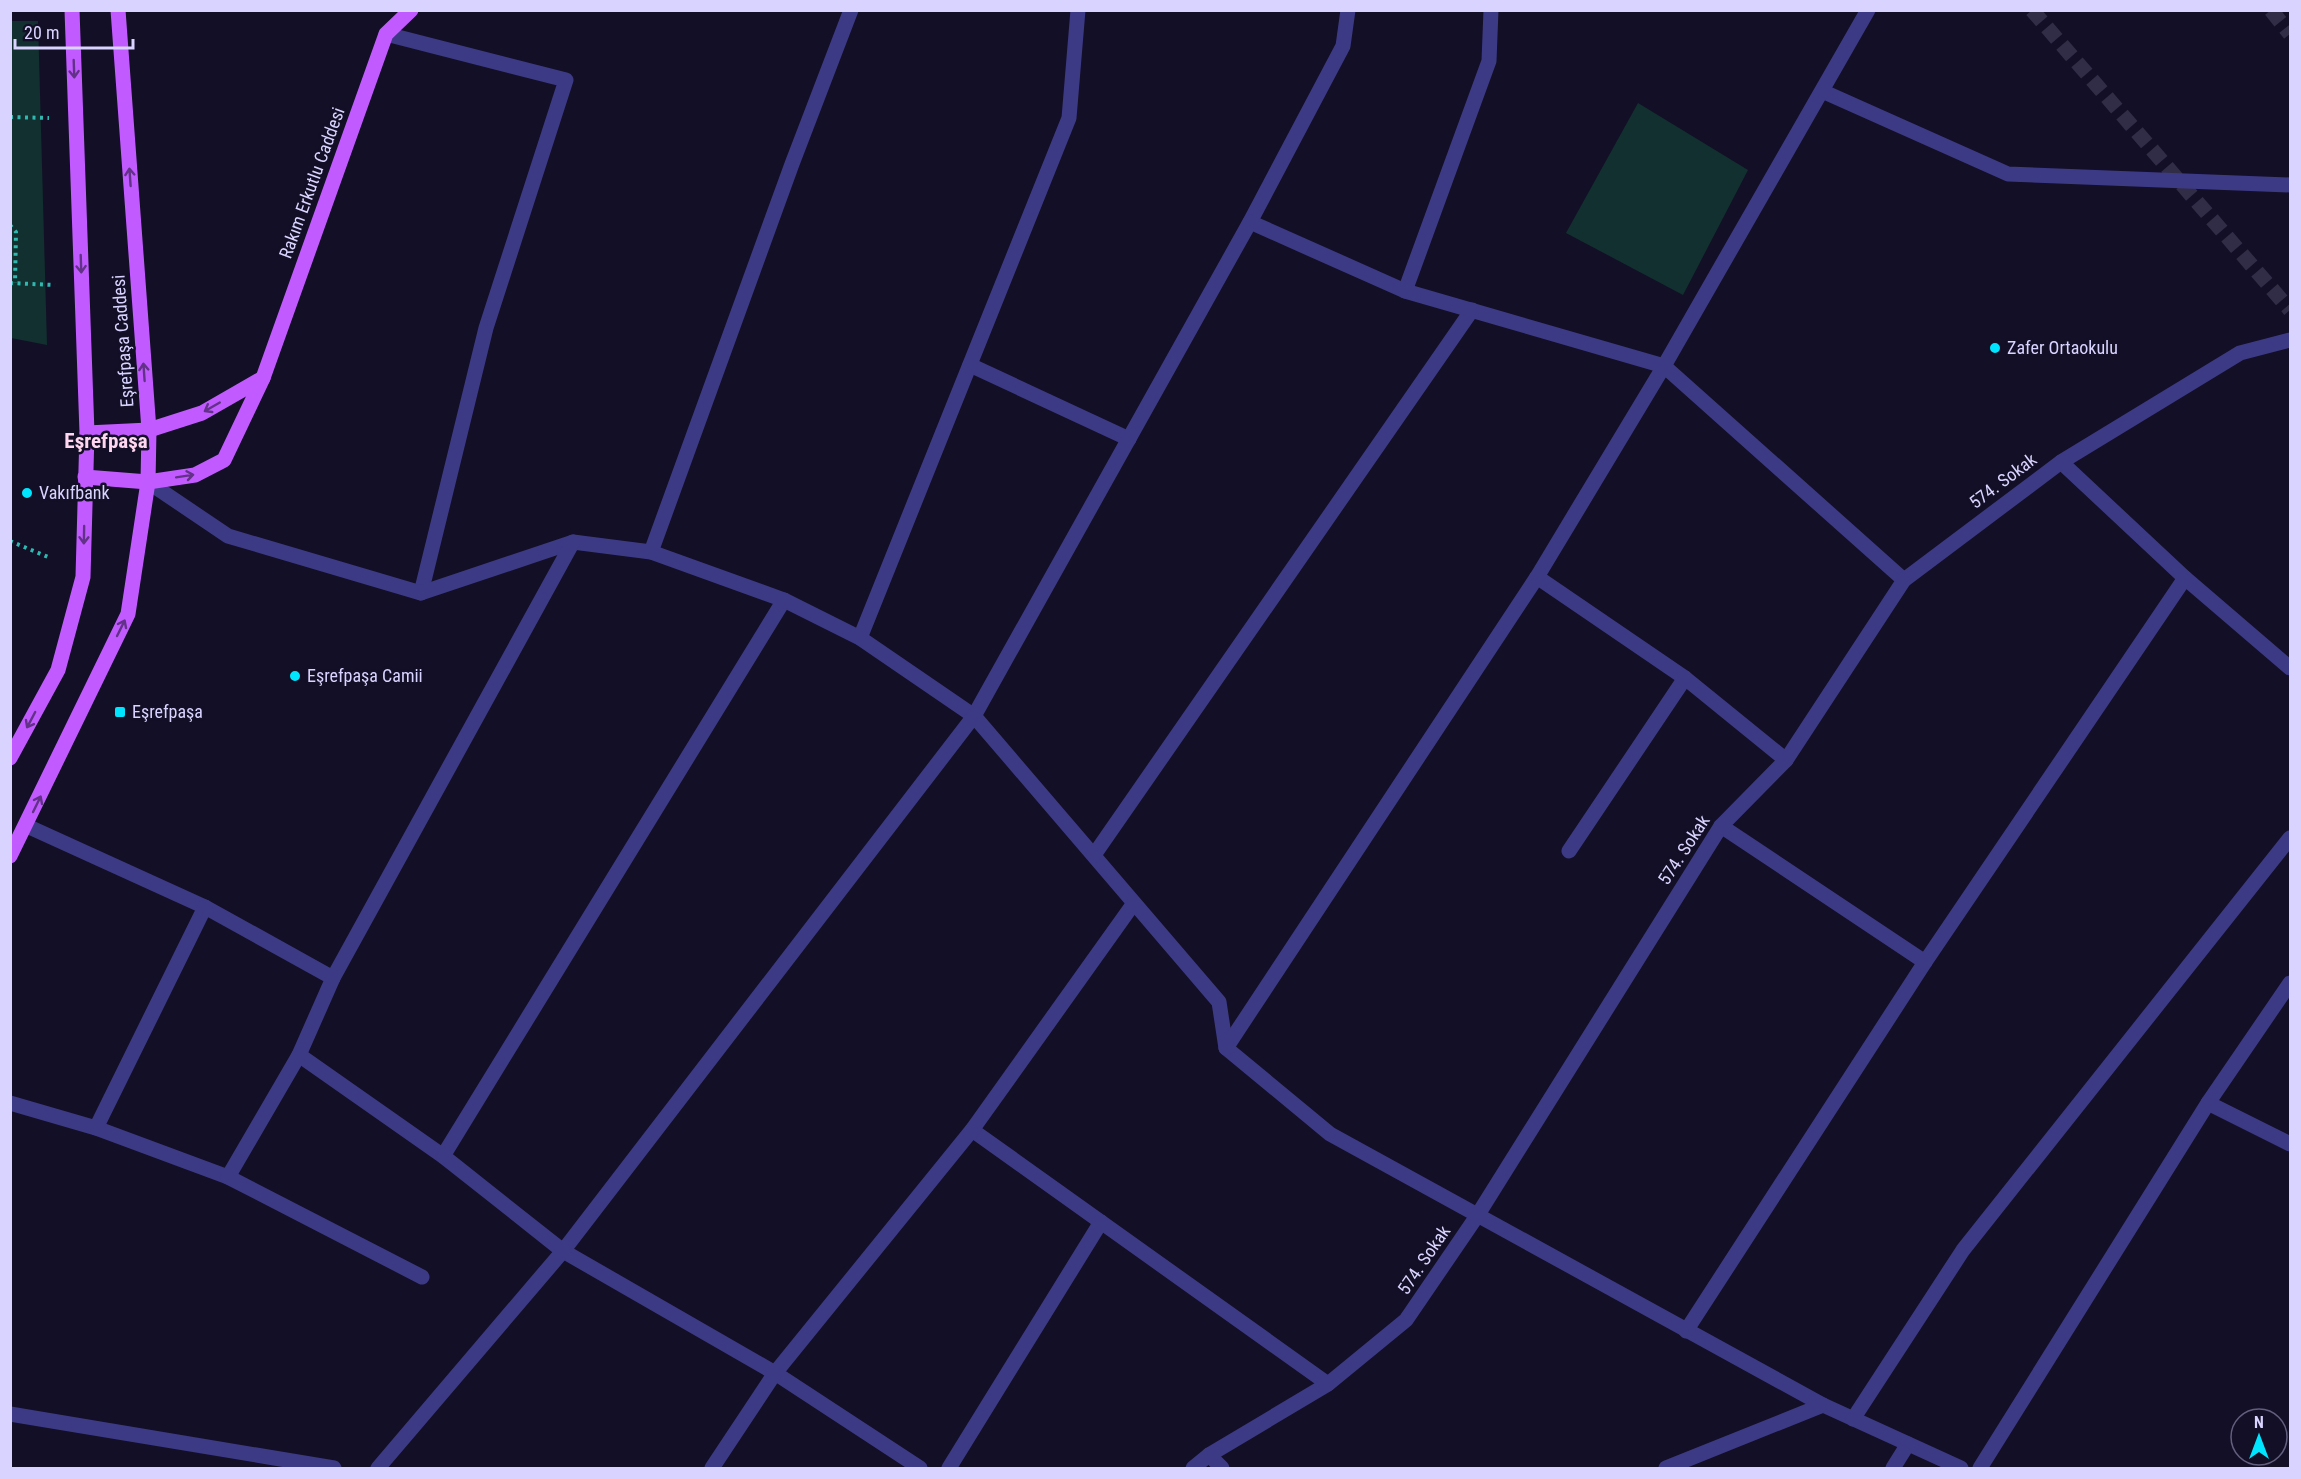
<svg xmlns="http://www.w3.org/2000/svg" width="2301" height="1479" font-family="'Roboto Condensed',sans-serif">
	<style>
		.green { fill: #12302f }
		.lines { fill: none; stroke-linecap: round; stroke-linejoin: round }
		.major-tunnel { stroke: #312d47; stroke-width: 15; stroke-dasharray: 15 8; stroke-linecap: butt }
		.path { stroke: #2fb8b0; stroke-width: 4; stroke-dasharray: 3 4.5; stroke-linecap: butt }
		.minor { stroke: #3d3a85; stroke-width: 15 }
		.major { stroke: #c25bff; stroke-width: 15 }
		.oneway { stroke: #623188 }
		.poi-dot { fill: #00e5ff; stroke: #130f26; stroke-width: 2 }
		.labels { text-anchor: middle; stroke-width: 5; stroke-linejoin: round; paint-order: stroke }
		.street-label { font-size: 18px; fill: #d9d4ff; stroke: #130f26 }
		.poi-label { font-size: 18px; fill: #d9d4ff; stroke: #130f26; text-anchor: start }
		.quarter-label { font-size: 21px; font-weight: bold; fill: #ffd6f0; stroke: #130f26 }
	</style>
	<rect width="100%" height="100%" fill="#130f26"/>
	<g class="green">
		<polygon points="10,21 38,21 47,345 11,338"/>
		<polygon points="1638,103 1748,170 1683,295 1566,233"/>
	</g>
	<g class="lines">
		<g class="major-tunnel">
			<polyline points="2032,10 2290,310"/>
			<polyline points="2271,10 2290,34"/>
		</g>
		<g class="path">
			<polyline points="10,117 49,118"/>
			<polyline points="10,225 16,232 15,283"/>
			<polyline points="10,283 55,285"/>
			<polyline points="10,541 48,557"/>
		</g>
		<g class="minor">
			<polyline points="386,34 566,80 486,328 421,593"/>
			<polyline points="1822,91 2008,174 2290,185"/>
			<polyline points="1250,222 1405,291 1664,366 1904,580"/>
			<polyline points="1405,291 1489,61 1491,10"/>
			<polyline points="970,365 1129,439"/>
			<polyline points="2061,462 2185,578 2290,668"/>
			<polyline points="148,482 228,536 421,593 573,542 651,552 784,600 860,638 974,716 1219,1002 1226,1048 1330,1134 1823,1405 1961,1468"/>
			<polyline points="651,552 792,164 851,10"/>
			<polyline points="1537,577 1685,678 1786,760"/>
			<polyline points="860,638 1069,118 1078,10"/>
			<polyline points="27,826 205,907 333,978"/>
			<polyline points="1721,826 1925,962"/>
			<polyline points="1569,851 1685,678"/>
			<polyline points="1094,855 1472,310"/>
			<polyline points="1226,1048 1537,577 1664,366 1868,10"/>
			<polyline points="299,1055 443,1156 563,1251 775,1373 920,1468"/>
			<polyline points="10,1103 96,1128 228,1177 422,1277"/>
			<polyline points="2208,1103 2290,1144"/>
			<polyline points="96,1128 205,907"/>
			<polyline points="972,1130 1328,1384"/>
			<polyline points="443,1156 784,600"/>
			<polyline points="228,1177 299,1055 333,978 573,542"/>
			<polyline points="1686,1331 1925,962 2185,578"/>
			<polyline points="10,1414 334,1468"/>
			<polyline points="1853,1419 1963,1250 2290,838"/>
			<polyline points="1209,1455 1222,1468"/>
			<polyline points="378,1468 563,1251 974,716 1250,222 1343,46 1348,10"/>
			<polyline points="712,1468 775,1373 972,1130 1134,903"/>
			<polyline points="949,1468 1101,1222"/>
			<polyline points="1193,1468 1209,1455 1328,1384 1406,1320 1477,1216 1721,826 1786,760 1904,580 2061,462 2240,353 2290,340"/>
			<polyline points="1666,1468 1823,1405"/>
			<polyline points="1893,1468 1908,1444"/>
			<polyline points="1980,1468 2208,1103 2290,983"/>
		</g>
		<g class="major">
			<polyline points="87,433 149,430 202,413 263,378"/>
			<polyline points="85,477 148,482 195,475 224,460 263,378 386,34 411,10"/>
			<polyline points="10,758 58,670 83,577 87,433 72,10"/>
			<polyline points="10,856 128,614 148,482 149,430 118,10"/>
		</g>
	</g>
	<defs><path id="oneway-shaft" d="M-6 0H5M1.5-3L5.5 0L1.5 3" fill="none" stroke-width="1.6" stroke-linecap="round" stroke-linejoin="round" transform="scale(1.5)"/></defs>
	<g class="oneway">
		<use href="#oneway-shaft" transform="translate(74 69) rotate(88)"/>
		<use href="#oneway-shaft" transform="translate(130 177) rotate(-94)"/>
		<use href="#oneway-shaft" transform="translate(81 264) rotate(88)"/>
		<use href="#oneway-shaft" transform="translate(144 372) rotate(-94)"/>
		<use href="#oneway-shaft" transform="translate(212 407) rotate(150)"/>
		<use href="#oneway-shaft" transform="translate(185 476) rotate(-9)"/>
		<use href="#oneway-shaft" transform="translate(84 535) rotate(91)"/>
		<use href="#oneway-shaft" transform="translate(121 628) rotate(-64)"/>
		<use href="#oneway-shaft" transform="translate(31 720) rotate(118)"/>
		<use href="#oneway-shaft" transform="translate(37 804) rotate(-64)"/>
	</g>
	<g class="poi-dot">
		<circle cx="1995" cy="348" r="6"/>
		<circle cx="27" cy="493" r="6"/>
		<circle cx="295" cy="676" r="6"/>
		<rect x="114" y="706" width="12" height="12" rx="3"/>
	</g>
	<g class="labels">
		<g class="street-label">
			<text transform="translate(312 183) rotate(-70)" y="6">Rakım Erkutlu Caddesi</text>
			<text transform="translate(123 341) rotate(-94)" y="6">Eşrefpaşa Caddesi</text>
			<text transform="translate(2003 481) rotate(-37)" y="6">574. Sokak</text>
			<text transform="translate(1684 850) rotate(-57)" y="6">574. Sokak</text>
			<text transform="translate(1424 1260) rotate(-56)" y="6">574. Sokak</text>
		</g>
		<g class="poi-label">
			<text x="2007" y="354">Zafer Ortaokulu</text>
			<text x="39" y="499">Vakıfbank</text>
			<text x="307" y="682">Eşrefpaşa Camii</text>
			<text x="132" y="718">Eşrefpaşa</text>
		</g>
		<g class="quarter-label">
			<text x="106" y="448">Eşrefpaşa</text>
		</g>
	</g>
	<rect width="2301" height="1479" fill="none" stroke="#d9d4ff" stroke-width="24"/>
	<g transform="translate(2259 1437)"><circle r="28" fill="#130f26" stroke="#625e7d" stroke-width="1.5"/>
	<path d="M0-4.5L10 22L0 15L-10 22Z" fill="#00e5ff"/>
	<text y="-9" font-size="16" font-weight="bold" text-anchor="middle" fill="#d9d4ff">N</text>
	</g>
	<path d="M15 39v9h118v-9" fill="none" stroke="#d9d4ff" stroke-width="3"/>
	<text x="24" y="39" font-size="18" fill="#d9d4ff" stroke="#130f26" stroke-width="4.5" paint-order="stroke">20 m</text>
</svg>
